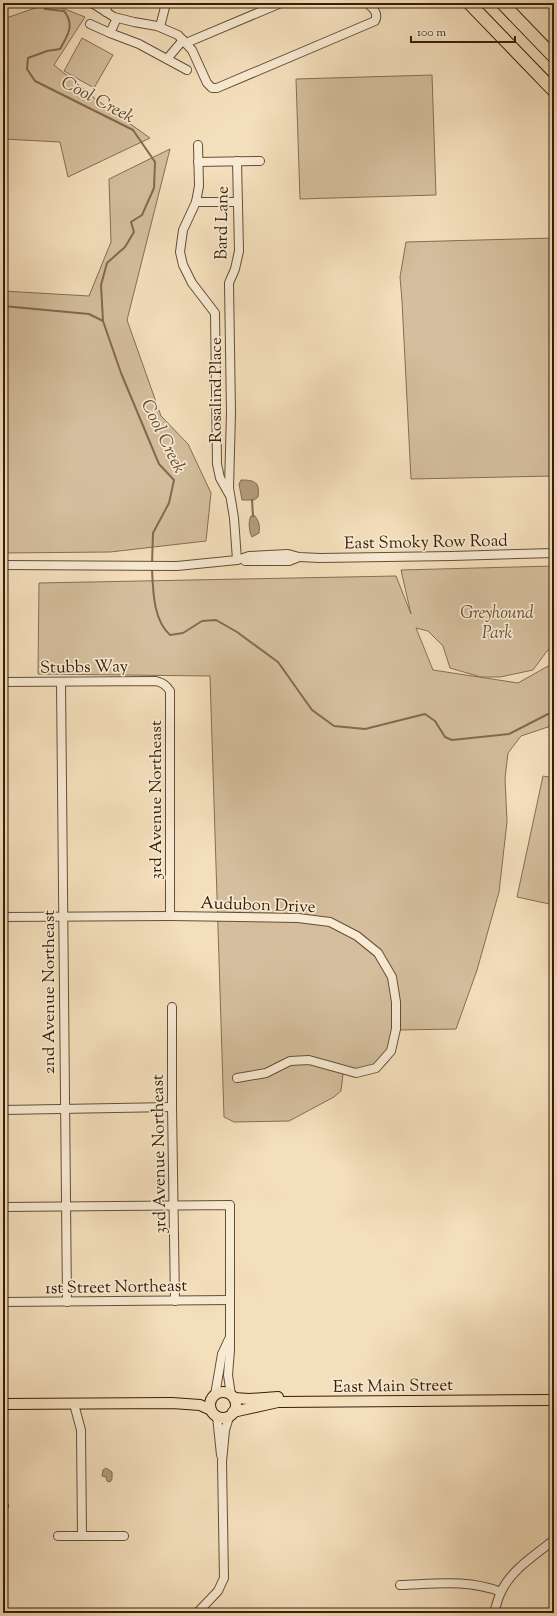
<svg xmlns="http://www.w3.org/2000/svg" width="557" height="1616" font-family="'Sorts Mill Goudy',serif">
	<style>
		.green { fill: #d4be9d; stroke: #856e52 }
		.water { fill: #b39d7e; stroke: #816a4e }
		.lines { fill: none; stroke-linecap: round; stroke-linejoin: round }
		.stream { stroke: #816a4e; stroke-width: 2 }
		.minor-casing { stroke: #664e34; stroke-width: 10 }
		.major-casing { stroke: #361e07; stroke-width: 12 }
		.highway-casing { stroke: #361e07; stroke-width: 14 }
		.minor { stroke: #f8ead3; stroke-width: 8 }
		.major { stroke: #f4dfbc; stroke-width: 10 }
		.highway { stroke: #f4dfbc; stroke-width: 12 }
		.labels { text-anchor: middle; stroke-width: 3.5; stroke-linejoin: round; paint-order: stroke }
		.street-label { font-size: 17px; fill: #361e07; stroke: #f8ead3 }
		.park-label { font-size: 17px; font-style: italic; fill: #654e34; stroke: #f8ead3 }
		.water-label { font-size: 18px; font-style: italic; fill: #624a31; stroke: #f8ead3 }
	</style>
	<rect width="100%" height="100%" fill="#f4dfbc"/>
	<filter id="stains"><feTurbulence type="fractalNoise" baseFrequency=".005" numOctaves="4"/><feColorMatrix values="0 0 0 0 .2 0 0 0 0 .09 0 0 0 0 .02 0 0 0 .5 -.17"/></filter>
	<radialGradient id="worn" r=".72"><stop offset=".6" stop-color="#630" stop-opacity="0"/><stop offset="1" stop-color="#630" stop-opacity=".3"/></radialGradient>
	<g class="green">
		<polygon points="50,3 85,17 54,65 97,100 150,138 68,177 60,142 3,139 3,19"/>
		<polygon points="82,38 113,55 94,88 64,71"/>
		<polygon points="432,75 436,195 300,199 296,79"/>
		<polygon points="170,149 127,320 161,416 188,444 211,493 206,541 110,552 3,553 3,291 89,296 111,242 109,179"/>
		<polygon points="554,238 554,476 411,479 402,301 400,277 406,242"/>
		<path d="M 554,566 L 554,647 L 547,651 L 533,670 L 500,677 L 481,677 L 450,668 L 443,646 L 428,631 L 416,628 L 433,670 L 518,683 L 550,665 L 554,658 L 554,727 L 548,727 L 521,736 L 508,753 L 505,778 L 507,822 L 499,892 L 477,970 L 456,1029 L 399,1030 C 395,1066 378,1077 343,1074 L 341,1091 L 334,1097 L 289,1121 L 234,1122 L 224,1117 L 210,676 L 38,674 L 39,583 L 396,576 L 411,614 L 401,570 Z"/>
		<polygon points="543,776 554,778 554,905 517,897"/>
	</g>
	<g class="water">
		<path d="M 241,480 C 255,480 260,482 258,497 L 254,500 L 242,500 L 239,484 Z"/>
		<path d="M 251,516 L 255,516 C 259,522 260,525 259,533 L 252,537 C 249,532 248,521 251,516 Z"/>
		<polygon points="106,1468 112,1472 112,1479 110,1482 107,1481 106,1477 102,1476 103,1470"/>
	</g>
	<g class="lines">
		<g class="stream">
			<path d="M 43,3 L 45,9 L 64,11 C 75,25 68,35 60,49 L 47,51 L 28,58 L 27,69 L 35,81 L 133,130 L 155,162 L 154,188 L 142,215 L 131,222 L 134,232 L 125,247 L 107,263 L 101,285 L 103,321 L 121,373 L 159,464 L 174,480 L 169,503 L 153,533 L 152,564"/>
			<polyline points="3,306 89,314 103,321"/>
			<polyline points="252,500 253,516"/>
			<path d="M 152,568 C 153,590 153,620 170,635 L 183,633 L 202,621 L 216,620 L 237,632 L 278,662 L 312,710 L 334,726 L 365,729 L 425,714 L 435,721 L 445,737 L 452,740 L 509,734 L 548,714 L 554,714"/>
		</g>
		<defs>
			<g id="minor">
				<path d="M 92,3 L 114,17 L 134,22 L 157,26 L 178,35 L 192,50 L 207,83 L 212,88 L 217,88 L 375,21 C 379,13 373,8 367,3"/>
				<polyline points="106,12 108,3"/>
				<polyline points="117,18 110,33 139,44 187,70"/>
				<polyline points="90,24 110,33"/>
				<polyline points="160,27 166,3"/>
				<polyline points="186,43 281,3"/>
				<polyline points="167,59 183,40"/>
				<polyline points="198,145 199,186 196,202 183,230 180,252 183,265 192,283 215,313 217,464 220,478 229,494"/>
				<polyline points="198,162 260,161"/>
				<polyline points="196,202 238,202"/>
				<polyline points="237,560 234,518 229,488 231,413 229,283 235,269 239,251 237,161"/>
				<polyline points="245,561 289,561 299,557"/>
				<polyline points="3,565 177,566 237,560 249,556 288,554 299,557 320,558 452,556 554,553"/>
				<path d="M 3,682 L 156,681 C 163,683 166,685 170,691 L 170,916"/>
				<polyline points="61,682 67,1302"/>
				<polyline points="3,917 170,916 298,918 330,922 357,936 378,953 392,977 396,1002 396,1029 391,1051 376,1068 356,1073 309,1060 290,1061 266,1073 237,1078"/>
				<polyline points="172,1007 172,1107 175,1301"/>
				<polyline points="3,1110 172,1107"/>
				<polyline points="3,1207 230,1205 230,1350 228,1375 231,1395"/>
				<polyline points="3,1302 230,1300"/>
				<polyline points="215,1395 222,1354 229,1339"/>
				<polyline points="74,1404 81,1430 82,1536"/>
				<polyline points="217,1416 221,1455"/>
				<polyline points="3,1506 4,1506"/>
				<polyline points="58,1536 124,1536"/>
				<path d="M 400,1585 C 434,1584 468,1579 501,1592"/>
				<polyline points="197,1613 218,1591 224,1578 222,1462 225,1430 229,1417"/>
				<path d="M 494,1613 C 496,1606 498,1598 501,1592 C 511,1570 535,1555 554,1540"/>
			</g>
			<g id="major">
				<circle cx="223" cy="1405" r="13"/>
				<polyline points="234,1398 249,1399 278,1397"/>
				<polyline points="3,1404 172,1403 200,1405 211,1410"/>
				<polyline points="233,1412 278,1402 554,1400"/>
			</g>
			<g id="highway">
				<polyline points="469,3 554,91"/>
				<polyline points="502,3 554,57"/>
			</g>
		</defs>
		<use href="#minor" class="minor-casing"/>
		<use href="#major" class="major-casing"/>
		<use href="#highway" class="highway-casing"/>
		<use href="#minor" class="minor"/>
		<use href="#major" class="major"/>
		<use href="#highway" class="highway"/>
	</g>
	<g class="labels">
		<g class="street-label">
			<text transform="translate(221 223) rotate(-89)" y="6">Bard Lane</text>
			<text transform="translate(215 390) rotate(-90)" y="6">Rosalind Place</text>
			<text transform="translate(426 541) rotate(-1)" y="6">East Smoky Row Road</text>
			<text transform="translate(84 666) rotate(-1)" y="6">Stubbs Way</text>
			<text transform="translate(155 800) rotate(-90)" y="6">3rd Avenue Northeast</text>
			<text transform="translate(258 904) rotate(2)" y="6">Audubon Drive</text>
			<text transform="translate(48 992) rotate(-90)" y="6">2nd Avenue Northeast</text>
			<text transform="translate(158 1154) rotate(-91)" y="6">3rd Avenue Northeast</text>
			<text transform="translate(116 1286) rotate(-1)" y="6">1st Street Northeast</text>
			<text transform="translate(393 1385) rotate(-1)" y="6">East Main Street</text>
		</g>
		<g class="park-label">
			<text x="497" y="618">Greyhound<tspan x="497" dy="20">Park</tspan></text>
		</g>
		<g class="water-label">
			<text transform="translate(98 99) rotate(28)" y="6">Cool Creek</text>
			<text transform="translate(164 436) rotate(64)" y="6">Cool Creek</text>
		</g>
	</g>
	<rect width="557" height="1616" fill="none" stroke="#f4dfbc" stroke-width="16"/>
	<rect x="4" y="4" width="549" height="1608" fill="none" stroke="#361e07" stroke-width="2"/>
	<rect x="8" y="8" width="541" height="1600" fill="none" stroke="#361e07"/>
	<path d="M411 36v6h104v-6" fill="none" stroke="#361e07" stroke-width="2"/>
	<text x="417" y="36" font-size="12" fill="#361e07" stroke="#f8ead3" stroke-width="3" paint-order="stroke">100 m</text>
	<rect width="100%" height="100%" filter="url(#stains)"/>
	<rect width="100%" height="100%" fill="url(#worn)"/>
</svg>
